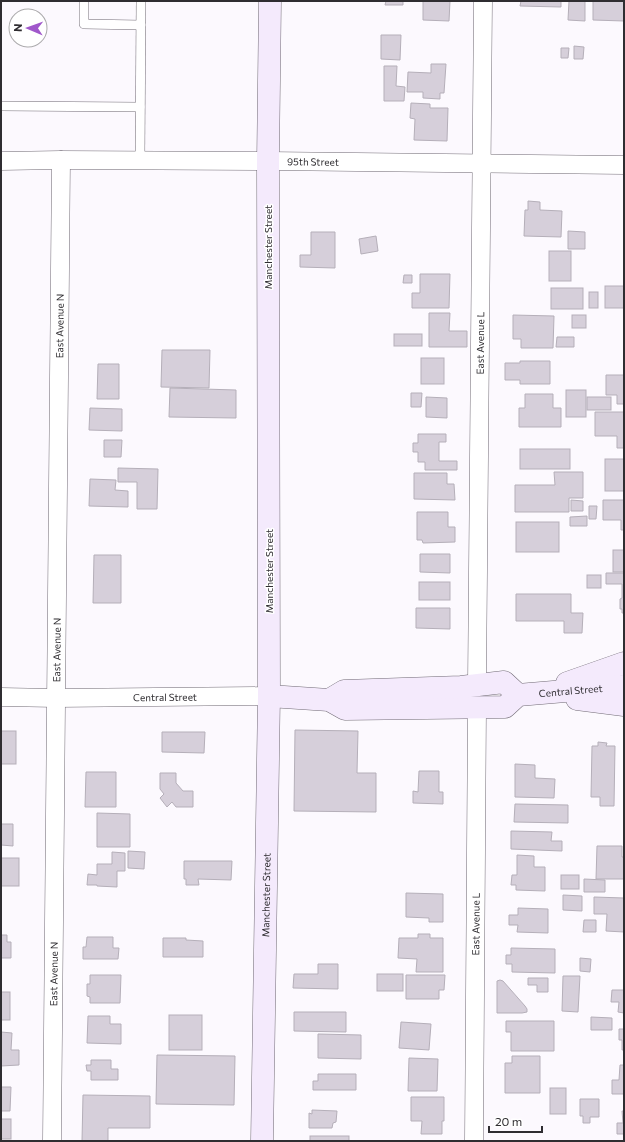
<svg xmlns="http://www.w3.org/2000/svg" width="625" height="1142" font-family="Commissioner,sans-serif">
	<style>
		.building { fill: #d6cfda; stroke: #b5afb9 }
		.lines { fill: none; stroke-linecap: round; stroke-linejoin: round }
		.lane-casing { stroke: #716b75; stroke-width: 10 }
		.street-casing { stroke: #716b75; stroke-width: 19 }
		.secondary-casing { stroke: #716b75; stroke-width: 23 }
		.lane { stroke: #fff; stroke-width: 9 }
		.street { stroke: #fff; stroke-width: 18 }
		.secondary { stroke: #f4eafc; stroke-width: 22 }
		.labels { text-anchor: middle; stroke-width: 3; stroke-linejoin: round; paint-order: stroke }
		.street-label { font-size: 10px; fill: #2f2d31; stroke: #fff }
	</style>
	<rect width="100%" height="100%" fill="#fcf9fe"/>
	<g class="building">
		<polygon points="386,1 403,1 403,5 385,5"/>
		<polygon points="423,1 450,1 449,21 423,20"/>
		<polygon points="521,1 561,1 561,7 520,6"/>
		<polygon points="569,1 585,1 585,21 568,20"/>
		<polygon points="593,1 624,1 624,21 593,20"/>
		<polygon points="381,35 401,35 400,60 381,59"/>
		<polygon points="574,46 584,47 583,59 574,59"/>
		<polygon points="561,48 569,48 568,58 561,58"/>
		<polygon points="431,64 446,64 444,93 440,93 440,99 423,98 423,92 407,92 408,72 431,73"/>
		<polygon points="384,66 397,66 396,86 405,87 404,101 384,101"/>
		<polygon points="411,103 430,104 430,108 448,108 447,141 414,140 415,119 410,118"/>
		<polygon points="528,201 540,202 540,210 562,211 561,237 524,236 525,210 528,210"/>
		<polygon points="568,231 585,232 585,249 568,249"/>
		<polygon points="311,232 335,232 335,268 300,267 300,255 311,255"/>
		<polygon points="376,236 378,251 361,254 359,239"/>
		<rect x="549" y="251" width="22" height="30"/>
		<polygon points="420,274 450,274 449,308 412,308 412,293 420,293"/>
		<polygon points="404,275 412,275 412,283 403,283"/>
		<rect x="605" y="286" width="19" height="22"/>
		<rect x="551" y="288" width="32" height="21"/>
		<rect x="589" y="292" width="9" height="16"/>
		<polygon points="429,313 450,313 449,331 467,331 467,347 429,347"/>
		<polygon points="513,315 554,316 553,348 521,348 521,339 513,339"/>
		<rect x="572" y="315" width="14" height="13"/>
		<rect x="394" y="334" width="28" height="12"/>
		<polygon points="557,337 574,337 574,347 556,347"/>
		<polygon points="162,350 210,350 209,388 161,387"/>
		<rect x="421" y="358" width="23" height="26"/>
		<polygon points="520,361 550,361 550,384 520,384 520,380 505,380 505,363 520,363"/>
		<polygon points="98,364 119,364 119,399 97,399"/>
		<polygon points="606,375 624,375 624,404 617,404 617,395 606,395"/>
		<polygon points="170,388 236,390 236,418 169,417"/>
		<rect x="566" y="390" width="20" height="27"/>
		<polygon points="411,393 422,393 421,407 411,407"/>
		<polygon points="525,394 553,394 553,408 561,408 561,427 519,427 519,408 525,408"/>
		<polygon points="426,397 447,398 447,418 426,417"/>
		<rect x="587" y="397" width="24" height="13"/>
		<polygon points="90,408 122,409 122,431 89,430"/>
		<polygon points="595,412 624,412 624,448 617,448 617,436 595,436"/>
		<polygon points="418,434 446,434 446,442 439,442 439,461 457,461 457,470 425,470 425,462 418,462 418,452 413,452 413,443 418,443"/>
		<polygon points="104,440 122,440 121,457 104,457"/>
		<rect x="520" y="449" width="50" height="20"/>
		<rect x="605" y="459" width="19" height="32"/>
		<polygon points="118,468 158,469 157,509 137,509 137,482 118,482"/>
		<polygon points="554,472 583,472 583,498 569,498 569,512 515,512 515,485 555,485"/>
		<polygon points="414,473 447,473 447,484 454,484 455,500 414,499"/>
		<polygon points="90,479 116,480 115,490 128,491 128,507 89,506"/>
		<polygon points="571,500 583,501 583,511 571,511"/>
		<polygon points="603,500 624,500 624,530 621,530 621,520 603,520"/>
		<polygon points="589,506 597,506 596,519 589,519"/>
		<polygon points="417,512 448,512 448,527 455,527 455,542 423,543 422,540 417,540"/>
		<polygon points="587,516 587,526 570,526 570,517"/>
		<rect x="516" y="522" width="43" height="30"/>
		<rect x="613" y="550" width="11" height="22"/>
		<polygon points="420,554 450,554 450,573 420,572"/>
		<polygon points="94,555 121,555 121,603 93,603"/>
		<polygon points="606,573 624,573 624,613 622,613 622,609 620,609 620,599 622,598 622,584 606,584"/>
		<rect x="587" y="575" width="14" height="13"/>
		<rect x="419" y="582" width="31" height="18"/>
		<polygon points="516,594 571,594 571,613 583,613 582,633 564,633 564,621 516,621"/>
		<polygon points="416,608 450,608 450,629 416,628"/>
		<polygon points="295,730 358,731 357,773 376,773 376,812 294,811"/>
		<rect x="1" y="731" width="15" height="33"/>
		<polygon points="162,732 205,732 204,753 162,752"/>
		<polygon points="598,742 607,743 606,746 615,746 614,806 600,806 600,797 591,797 592,746 598,746"/>
		<polygon points="515,764 535,765 535,778 555,779 554,798 515,797"/>
		<polygon points="419,771 439,771 439,792 443,792 443,804 413,803 413,791 418,792"/>
		<polygon points="86,772 116,772 116,807 85,807"/>
		<polygon points="160,773 176,773 176,783 183,791 193,791 193,807 176,807 172,802 167,807 160,798 164,794 160,789"/>
		<polygon points="515,804 568,805 568,823 514,822"/>
		<polygon points="97,813 130,814 130,847 97,847"/>
		<polygon points="1,824 13,824 13,846 1,845"/>
		<polygon points="511,831 552,832 551,841 562,841 562,851 511,849"/>
		<polygon points="597,846 622,846 622,857 624,857 624,879 596,879"/>
		<polygon points="128,851 145,852 144,869 128,868"/>
		<polygon points="112,852 125,853 125,871 117,871 117,887 97,886 97,885 87,885 88,874 97,875 97,864 112,864"/>
		<polygon points="517,855 534,856 534,867 545,867 545,891 516,890 516,885 511,885 512,875 517,875"/>
		<rect x="1" y="858" width="18" height="28"/>
		<polygon points="184,861 232,861 231,880 198,879 199,885 186,885 186,879 184,879"/>
		<rect x="561" y="875" width="18" height="14"/>
		<polygon points="584,879 605,880 605,892 584,892"/>
		<polygon points="406,893 443,894 443,922 429,922 429,918 406,917"/>
		<polygon points="563,895 582,896 582,911 563,910"/>
		<polygon points="594,897 624,898 624,932 606,931 607,914 594,914"/>
		<polygon points="518,908 548,909 548,933 517,932 518,925 509,925 509,915 518,915"/>
		<polygon points="584,920 596,920 596,932 583,932"/>
		<polygon points="418,934 430,934 430,938 443,938 443,972 416,972 417,959 398,958 399,938 418,938"/>
		<polygon points="1,935 7,935 7,942 11,942 11,958 1,958"/>
		<polygon points="87,937 113,937 113,948 119,948 118,959 83,959 83,947 86,947"/>
		<polygon points="163,938 186,938 186,940 203,941 203,957 163,957"/>
		<polygon points="511,948 555,949 555,973 512,972 512,964 506,964 506,955 511,955"/>
		<polygon points="580,958 591,959 590,972 580,971"/>
		<polygon points="318,964 338,964 338,989 293,988 294,974 318,974"/>
		<rect x="377" y="974" width="26" height="17"/>
		<polygon points="90,975 121,975 120,1003 90,1003 90,997 87,996 87,984 90,984"/>
		<polygon points="406,975 445,975 444,990 439,990 439,999 406,999"/>
		<polygon points="563,976 580,976 578,1012 562,1011"/>
		<polygon points="528,978 548,978 548,992 537,992 537,985 528,985"/>
		<polygon points="500,980 503,981 525,1006 527,1009 527,1012 522,1013 497,1013 497,981"/>
		<polygon points="612,990 624,990 624,1013 618,1012 619,1002 611,1002"/>
		<rect x="1" y="992" width="9" height="28"/>
		<polygon points="294,1012 346,1012 346,1032 294,1031"/>
		<rect x="169" y="1015" width="33" height="35"/>
		<polygon points="88,1016 110,1016 110,1024 121,1024 121,1044 87,1043"/>
		<polygon points="591,1017 612,1018 612,1030 591,1030"/>
		<polygon points="506,1021 554,1021 554,1051 511,1051 511,1032 506,1032"/>
		<polygon points="401,1022 431,1024 429,1050 399,1048"/>
		<polygon points="619,1029 624,1029 624,1050 622,1050 622,1040 619,1040"/>
		<polygon points="1,1032 12,1033 11,1050 19,1050 19,1065 1,1066"/>
		<polygon points="318,1034 361,1035 361,1059 318,1058"/>
		<polygon points="157,1055 235,1056 234,1105 156,1104"/>
		<polygon points="512,1056 540,1056 540,1093 505,1093 505,1063 512,1063"/>
		<polygon points="409,1058 438,1059 437,1091 408,1091"/>
		<polygon points="91,1060 111,1060 111,1069 118,1069 118,1080 91,1080 91,1071 87,1071 86,1065 91,1065"/>
		<polygon points="620,1065 624,1065 624,1094 612,1094 612,1080 619,1080"/>
		<polygon points="318,1074 356,1074 356,1090 313,1090 313,1081 318,1081"/>
		<polygon points="1,1087 11,1087 10,1111 1,1111"/>
		<rect x="550" y="1088" width="16" height="26"/>
		<polygon points="83,1095 150,1096 150,1128 108,1128 108,1141 82,1141"/>
		<polygon points="411,1097 444,1097 444,1121 442,1121 442,1134 421,1134 422,1121 411,1121"/>
		<polygon points="580,1099 599,1099 599,1117 590,1117 590,1123 583,1123 583,1116 580,1116"/>
		<polygon points="312,1110 337,1111 336,1122 333,1123 332,1128 309,1128 309,1113 312,1114"/>
		<polygon points="622,1111 624,1111 624,1134 617,1134 617,1123 623,1123"/>
		<rect x="1" y="1119" width="10" height="20"/>
		<rect x="310" y="1136" width="39" height="5"/>
	</g>
	<g class="lines">
		<defs>
			<g id="lane">
				<polyline points="84,1 84,24 141,25"/>
				<polyline points="1,106 140,107"/>
				<polyline points="140,160 141,1"/>
			</g>
			<g id="street">
				<path id="s1" d="M 1,161 L 61,160 L 268,161 L 624,165"/>
				<path id="s2" d="M 477,685 L 483,1"/>
				<path id="s3" d="M 1,697 L 56,698 L 269,696"/>
				<path id="s4" d="M 52,1141 L 61,160"/>
				<path id="s5" d="M 474,1141 L 477,707"/>
			</g>
			<g id="secondary">
				<polyline points="567,683 624,663"/>
				<path id="s6" d="M 269,696 L 329,700 L 345,709 L 505,707 L 518,695 L 624,686"/>
				<polyline points="577,699 624,705"/>
				<polyline points="329,700 344,691 461,687 504,682 518,695"/>
				<path id="s7" d="M 262,1141 L 269,696 L 268,161 L 270,1"/>
			</g>
		</defs>
		<use href="#lane" class="lane-casing"/>
		<use href="#street" class="street-casing"/>
		<use href="#secondary" class="secondary-casing"/>
		<use href="#lane" class="lane"/>
		<use href="#street" class="street"/>
		<use href="#secondary" class="secondary"/>
	</g>
	<g class="labels">
		<g class="street-label">
			<text dy="4" stroke="none"><textPath href="#s1" startOffset="312">95th Street</textPath></text>
			<text transform="translate(268 247) rotate(-90)" y="4">Manchester Street</text>
			<text dy="4" stroke="none"><textPath href="#s4" startOffset="815">East Avenue N</textPath></text>
			<text dy="4" stroke="none"><textPath href="#s2" startOffset="342">East Avenue L</textPath></text>
			<text transform="translate(269 571) rotate(-90)" y="4">Manchester Street</text>
			<text dy="4" stroke="none"><textPath href="#s4" startOffset="491">East Avenue N</textPath></text>
			<text dy="4" stroke="none"><textPath href="#s6" startOffset="309">Central Street</textPath></text>
			<text dy="4" stroke="none"><textPath href="#s3" startOffset="164">Central Street</textPath></text>
			<text dy="4" stroke="none"><textPath href="#s7" startOffset="246">Manchester Street</textPath></text>
			<text dy="4" stroke="none"><textPath href="#s5" startOffset="217">East Avenue L</textPath></text>
			<text dy="4" stroke="none"><textPath href="#s4" startOffset="167">East Avenue N</textPath></text>
		</g>
	</g>
	<rect width="625" height="1142" fill="none" stroke="#2f2d31" stroke-width="4"/>
	<g transform="translate(28 28) rotate(272)"><circle r="19" fill="#ffffff" stroke="#acabad"/>
	<path d="M0-3L7 15L0 10L-7 15Z" fill="#a058cb"/>
	<text y="-6" font-size="11" font-weight="bold" text-anchor="middle" fill="#2f2d31">N</text>
	</g>
	<path d="M489 1126v6h53v-6" fill="none" stroke="#2f2d31" stroke-width="2"/>
	<text x="495" y="1126" font-size="12" fill="#2f2d31" stroke="#ffffff" stroke-width="3" paint-order="stroke">20 m</text>
</svg>
